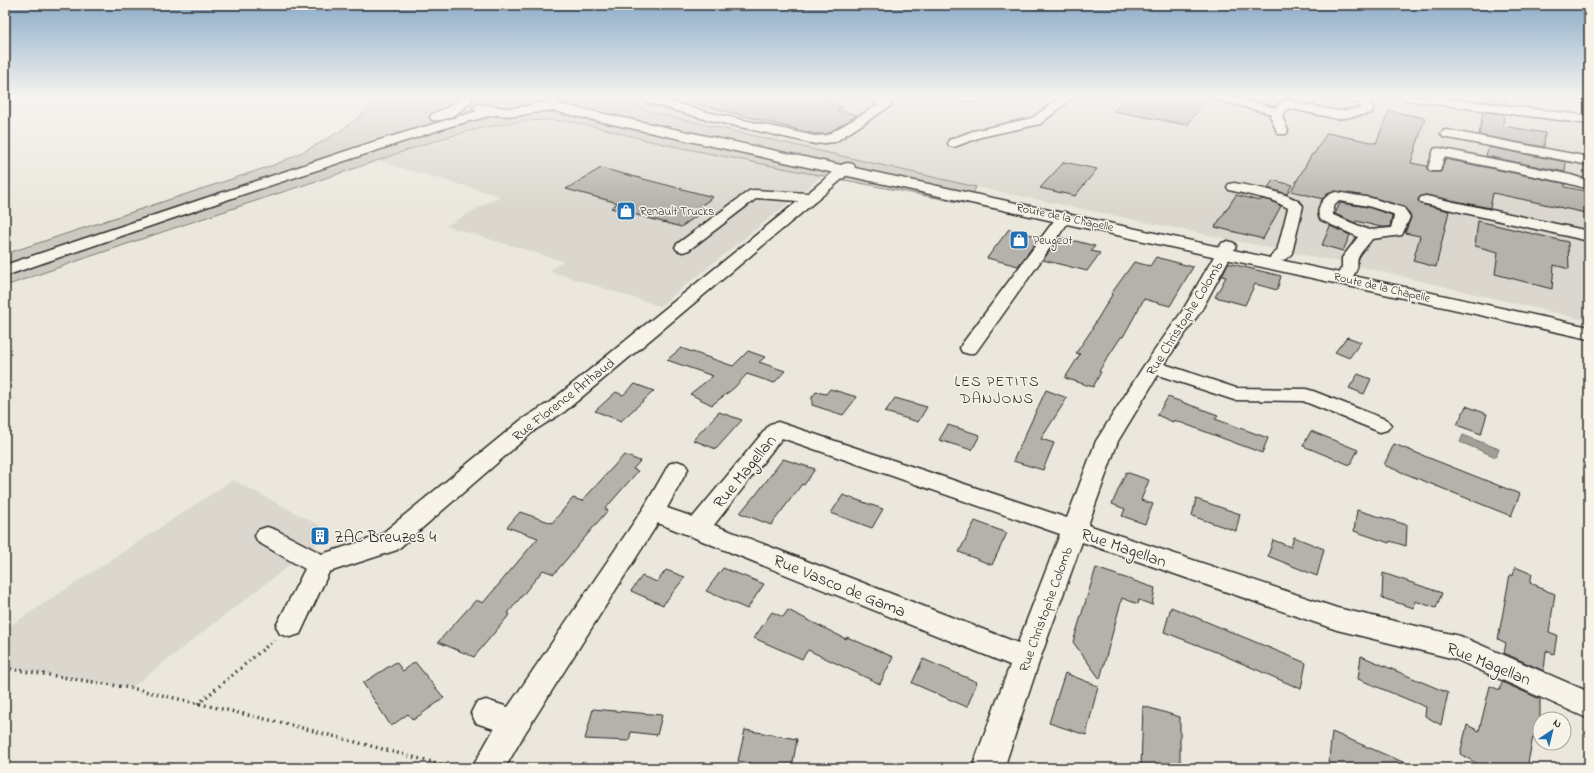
<svg xmlns="http://www.w3.org/2000/svg" width="1594" height="773" font-family="'Indie Flower',sans-serif">
	<style>
		.built { fill: #dbd7ce }
		.green { fill: #cbc8bf; stroke: #7b7a75 }
		.water { fill: #a29f98; stroke: #72716c }
		.building { fill: #b5b2ab; stroke: #2b2b2b }
		.lines { fill: none; stroke-linecap: round; stroke-linejoin: round }
		.minor-casing { stroke: #2b2b2b; stroke-width: 3 }
		.major-casing { stroke: #2b2b2b; stroke-width: 3 }
		.path { stroke: #2b2b2b; stroke-width: 3.5; stroke-dasharray: 1.5 4; stroke-linecap: butt }
		.minor { fill: #f7f3e8; fill-rule: evenodd }
		.major { fill: #f7f3e8; fill-rule: evenodd }
		.labels { text-anchor: middle; stroke-width: 3; stroke-linejoin: round; paint-order: stroke }
		.far-poi-label { font-size: 12px; fill: #2b2b2b; stroke: #f7f3e8; text-anchor: start }
		.far-street-label { font-size: 12px; fill: #2b2b2b; stroke: #f7f3e8 }
		.street-label { font-size: 14px; fill: #2b2b2b; stroke: #f7f3e8 }
		.neighbourhood-label { font-size: 15px; letter-spacing: 1px; fill: #2b2b2b; stroke: #f7f3e8 }
		.near-street-label { font-size: 17px; fill: #2b2b2b; stroke: #f7f3e8 }
		.near-poi-label { font-size: 17px; fill: #2b2b2b; stroke: #f7f3e8; text-anchor: start }
	</style>
	<rect width="100%" height="100%" fill="#ebe7dd"/>
	<filter id="ink" filterUnits="userSpaceOnUse"><feTurbulence type="fractalNoise" baseFrequency=".025" numOctaves="2"/><feDisplacementMap in="SourceGraphic" scale="8" xChannelSelector="R" yChannelSelector="G"/><feConvolveMatrix kernelMatrix="1 2 1 2 8 2 1 2 1" color-interpolation-filters="sRGB"/></filter>
	<g filter="url(#ink)">
		<g class="built">
			<polygon points="625,97 1589,97 1589,321 1349,264 976,187 651,112 628,102"/>
			<polygon points="542,120 563,120 661,143 823,175 660,306 549,271 563,261 446,226 500,196 377,161 480,129 510,123"/>
			<polygon points="233,480 332,532 131,688 5,668 5,629"/>
		</g>
		<path class="green" d="M 380,97 L 625,97 L 628,102 L 651,112 L 976,187 L 968,204 C 866,184 764,165 663,144 C 626,136 583,120 546,120 C 479,121 410,150 347,171 C 233,208 119,246 5,286 L 5,254 L 274,165 C 311,149 353,128 380,97 Z"/>
		<polygon class="water" points="1463,435 1499,449 1496,457 1460,442"/>
		<g class="building">
			<polygon points="690,97 839,97 828,103 843,107 837,110 857,115 827,134 815,134 690,102"/>
			<polygon points="1126,97 1208,97 1187,125 1114,111"/>
			<polygon points="1485,97 1506,97 1505,104 1484,101"/>
			<polygon points="1389,111 1425,118 1411,163 1427,166 1427,169 1430,172 1441,172 1445,159 1563,183 1565,184 1565,187 1585,191 1586,213 1493,193 1490,208 1426,195 1421,196 1418,199 1421,204 1449,211 1436,267 1413,261 1420,236 1405,233 1411,218 1404,207 1371,197 1336,191 1327,194 1323,199 1291,191 1312,154 1314,154 1327,133 1376,143"/>
			<polygon points="1483,112 1504,114 1503,126 1545,133 1544,147 1479,135"/>
			<polygon points="1488,147 1566,162 1565,172 1486,156"/>
			<polygon points="1064,162 1097,169 1075,196 1040,188"/>
			<polygon points="601,168 713,197 698,208 705,210 681,227 611,208 618,203 566,189"/>
			<polygon points="1273,180 1292,185 1287,194 1268,188"/>
			<polygon points="1236,195 1260,201 1261,199 1271,201 1281,206 1263,239 1215,227"/>
			<polygon points="1340,203 1368,207 1392,215 1390,227 1381,227 1356,221 1355,223 1335,214"/>
			<polygon points="1478,221 1568,242 1569,269 1554,265 1552,289 1495,274 1498,252 1475,246"/>
			<polygon points="1330,226 1350,235 1343,251 1322,245"/>
			<polygon points="1009,229 1040,237 1018,266 987,258"/>
			<polygon points="1060,237 1095,246 1091,251 1100,253 1087,271 1043,260"/>
			<polygon points="1156,257 1193,267 1170,306 1144,299 1123,337 1121,337 1099,371 1101,372 1093,387 1065,378 1080,354 1076,353 1093,328 1092,328 1112,295 1111,294 1134,262 1150,266"/>
			<polygon points="1228,263 1281,276 1277,290 1255,284 1245,305 1215,297 1226,277 1222,276"/>
			<polygon points="1347,337 1361,342 1349,358 1335,352"/>
			<polygon points="681,348 733,366 748,351 765,357 759,362 785,371 774,383 747,374 734,388 712,405 690,394 713,376 667,360"/>
			<polygon points="1358,374 1371,379 1364,394 1349,388"/>
			<polygon points="635,384 654,391 621,421 595,411 616,392 623,395"/>
			<polygon points="830,389 857,397 843,415 812,405 812,397 816,392 826,394"/>
			<polygon points="1046,390 1067,398 1041,439 1054,443 1043,470 1013,461"/>
			<polygon points="1168,397 1218,415 1215,419 1268,438 1262,453 1174,420 1173,422 1157,415"/>
			<polygon points="895,398 927,407 918,422 885,412"/>
			<polygon points="1466,406 1487,414 1481,434 1457,425"/>
			<polygon points="719,412 742,420 716,449 693,440"/>
			<polygon points="948,425 980,435 972,450 939,440"/>
			<polygon points="1311,431 1358,450 1350,465 1303,446"/>
			<polygon points="1394,444 1520,494 1511,516 1384,465"/>
			<polygon points="624,455 640,461 633,469 638,471 605,509 608,510 554,574 543,570 508,613 510,614 474,657 438,642 476,600 483,603 538,538 507,527 520,512 552,523 573,498 582,501"/>
			<polygon points="783,459 815,469 804,485 802,484 771,525 740,513 754,496 755,496"/>
			<polygon points="1126,472 1149,480 1141,500 1153,504 1145,524 1122,516 1125,509 1112,504"/>
			<polygon points="843,495 883,509 872,528 831,513"/>
			<polygon points="1196,499 1240,514 1236,531 1192,516"/>
			<polygon points="1357,510 1407,525 1406,546 1390,541 1389,543 1354,531"/>
			<polygon points="975,521 1007,533 992,565 959,552"/>
			<polygon points="1294,537 1324,549 1317,576 1268,556 1273,540 1291,547"/>
			<polygon points="1515,567 1532,574 1530,583 1538,586 1537,587 1555,594 1549,632 1557,635 1554,654 1546,651 1544,671 1504,653 1506,643 1498,639 1510,574 1513,576"/>
			<polygon points="723,568 764,584 747,609 706,591"/>
			<polygon points="1096,568 1155,588 1152,605 1139,600 1138,604 1122,598 1100,679 1073,642"/>
			<polygon points="666,570 685,577 663,605 631,591 642,576 657,582"/>
			<polygon points="1383,573 1442,593 1436,608 1415,601 1414,608 1382,598"/>
			<polygon points="1171,607 1306,663 1301,689 1216,652 1164,632"/>
			<polygon points="788,610 846,639 847,637 893,657 880,684 808,650 802,659 754,638 772,612 783,617"/>
			<polygon points="1361,656 1448,693 1441,725 1425,716 1426,707 1358,679"/>
			<polygon points="923,659 977,682 967,707 912,683"/>
			<polygon points="396,662 403,671 415,662 444,698 413,720 408,714 391,726 363,683"/>
			<polygon points="1065,673 1098,686 1086,735 1049,723"/>
			<polygon points="1502,682 1540,699 1540,740 1533,737 1527,768 1485,768 1460,754 1467,725 1479,731 1490,686 1500,690"/>
			<polygon points="1143,706 1180,717 1180,768 1141,768"/>
			<polygon points="593,709 662,715 657,735 631,732 629,741 585,739"/>
			<polygon points="745,730 797,739 792,768 778,768 738,761"/>
			<polygon points="1332,732 1417,768 1328,768"/>
		</g>
		<g class="lines">
			<defs>
				<g id="minor">
					<polygon points="644,97 656,97 703,111 815,136 827,135 878,105 869,97 882,97 892,105 835,142 815,144 701,118 646,102"/>
					<path d="M 960,97 L 982,97 C 977,105 969,101 961,99 Z"/>
					<polygon points="1061,97 1074,97 1040,124 981,137 954,147 949,146 948,143 949,140 973,131 1032,118"/>
					<path d="M 1213,97 L 1234,97 L 1276,108 C 1281,102 1283,98 1291,100 L 1293,102 L 1338,111 L 1361,108 L 1360,103 L 1342,100 L 1337,97 L 1370,97 L 1373,110 L 1371,113 L 1367,114 L 1338,119 L 1288,108 L 1282,116 L 1288,131 L 1286,134 L 1278,134 L 1270,116 L 1272,114 L 1214,99 Z"/>
					<polygon points="1401,97 1437,97 1589,116 1589,124 1406,100"/>
					<polygon points="1447,130 1589,157 1589,165 1443,137 1441,134 1443,131"/>
					<polygon points="1439,148 1571,175 1589,181 1589,189 1563,182 1444,157 1440,171 1430,171 1428,168 1434,149"/>
					<polygon points="848,163 853,164 855,167 853,170 564,412 535,430 397,550 329,572 300,634 290,637 280,634 276,626 305,569 258,542 255,536 258,530 267,527 276,530 322,554 379,536 521,420 550,402 798,201 757,198 689,250 683,252 677,250 675,247 677,244 749,191 754,190 808,193 843,164"/>
					<path d="M 1234,183 C 1250,186 1295,193 1303,206 L 1292,253 C 1287,260 1281,262 1272,260 L 1270,257 L 1277,251 L 1288,208 L 1272,200 L 1229,190 L 1227,187 L 1229,184 Z"/>
					<path d="M 1336,192 L 1371,198 L 1404,208 L 1410,217 L 1402,235 L 1372,239 C 1368,245 1361,251 1358,258 C 1356,265 1360,266 1353,276 L 1347,277 L 1341,276 L 1339,272 L 1342,267 L 1342,258 L 1358,237 L 1321,220 C 1313,209 1325,194 1336,192 ZM 1339,201 L 1368,206 L 1393,214 L 1394,217 L 1391,228 L 1369,230 L 1333,215 L 1333,207 Z"/>
					<polygon points="1426,196 1589,231 1589,241 1421,203 1419,200 1421,197"/>
					<polygon points="1064,212 1069,214 1072,217 976,352 969,354 962,352 960,348 962,344 1059,214"/>
					<path d="M 1228,241 L 1234,243 L 1236,246 L 1201,311 L 1164,364 L 1236,388 L 1306,389 L 1313,391 L 1387,420 L 1391,425 L 1387,430 L 1380,432 L 1303,401 L 1234,400 L 1158,375 L 1118,441 L 1088,525 L 1337,608 L 1460,636 L 1589,692 L 1589,719 L 1455,659 L 1337,630 L 1082,542 L 1040,659 L 1004,768 L 972,768 L 1010,665 L 658,523 L 525,733 L 505,768 L 472,768 L 494,729 L 476,723 L 471,713 L 476,703 L 486,700 L 508,707 L 645,506 L 669,464 L 677,461 L 685,464 L 688,469 L 667,508 L 693,517 L 770,424 L 778,422 L 1067,518 L 1096,441 L 1143,367 L 1183,310 L 1220,246 L 1222,243 ZM 782,438 L 1060,534 L 1018,643 L 714,525 Z"/>
				</g>
				<g id="major">
					<path d="M 460,97 L 474,97 C 466,109 447,123 432,120 L 430,117 L 432,114 L 450,106 Z"/>
					<path d="M 554,99 L 559,100 L 560,103 L 559,104 L 1589,327 L 1589,339 L 553,111 L 543,111 L 517,116 L 493,115 L 451,126 L 238,196 L 5,276 L 5,265 L 373,142 L 477,111 L 473,108 L 475,105 C 485,103 497,108 507,108 C 524,108 538,103 554,99 Z"/>
				</g>
			</defs>
			<use href="#minor" class="minor-casing"/>
			<use href="#major" class="major-casing"/>
			<g class="path">
				<polyline points="5,668 131,688 287,724 455,768"/>
				<polyline points="198,704 274,640"/>
			</g>
			<use href="#minor" class="minor"/>
			<use href="#major" class="major"/>
		</g>
	</g>
	<linearGradient id="sky" x2="0" y2="1"><stop stop-color="#8cacc8"/><stop offset="0.47" stop-color="#f6f4f0"/><stop offset="1" stop-color="#f6f4f0" stop-opacity="0"/></linearGradient>
	<rect width="1594" height="206" fill="url(#sky)"/>
	<defs>
		<symbol id="shop-square" viewBox="-11 -11 22 22"><rect x="-9" y="-9" width="18" height="18" rx="4" fill="#1f6fb2" stroke="#f7f3e8"/><path d="M-5-2.5h2.3a2.7 3.5 0 0 1 5.4 0H5L5.5 6h-11ZM-1.5-2.5h3a1.5 2.3 0 0 0-3 0Z" fill="#fff"/></symbol>
		<symbol id="building-square" viewBox="-11 -11 22 22"><rect x="-9" y="-9" width="18" height="18" rx="4" fill="#1f6fb2" stroke="#f7f3e8"/><path d="M-4-6H4V6H1V3H-1V6H-4ZM-2.5-4.3h1.7v1.8h-1.7ZM.8-4.3h1.7v1.8H.8ZM-2.5-1h1.7V.8h-1.7ZM.8-1h1.7V.8H.8Z" fill="#fff"/></symbol>
	</defs>
	<g fill-rule="evenodd">
		<use href="#shop-square" x="615" y="200" width="22" height="22"/>
		<use href="#shop-square" x="1008" y="229" width="22" height="22"/>
		<use href="#building-square" x="309" y="525" width="22" height="22"/>
	</g>
	<g class="labels">
		<g class="far-poi-label">
			<text x="640" y="215">Renault Trucks</text>
			<text x="1033" y="244">Peugeot</text>
		</g>
		<g class="far-street-label">
			<text transform="translate(1065 217) rotate(12)" y="4">Route de la Chapelle</text>
			<text transform="translate(1382 287) rotate(13)" y="4">Route de la Chapelle</text>
		</g>
		<g class="street-label">
			<text transform="translate(1184 318) rotate(-58)" y="5">Rue Christophe Colomb</text>
			<text transform="translate(563 399) rotate(-38)" y="5">Rue Florence Arthaud</text>
			<text transform="translate(1045 609) rotate(-70)" y="5">Rue Christophe Colomb</text>
		</g>
		<g class="neighbourhood-label">
			<text x="997" y="386">LES PETITS<tspan x="997" dy="17">DANJONS</tspan></text>
		</g>
		<g class="near-street-label">
			<text transform="translate(744 471) rotate(-51)" y="6">Rue Magellan</text>
			<text transform="translate(1124 547) rotate(19)" y="6">Rue Magellan</text>
			<text transform="translate(840 585) rotate(22)" y="6">Rue Vasco de Gama</text>
			<text transform="translate(1489 663) rotate(22)" y="6">Rue Magellan</text>
		</g>
		<g class="near-poi-label">
			<text x="334" y="542">ZAC Breuzes 4</text>
		</g>
	</g>
	<rect width="1594" height="773" fill="none" stroke="#f7f3e8" stroke-width="20"/>
	<rect x="10" y="10" width="1574" height="753" fill="none" stroke="#2b2b2b" stroke-width="1.5" filter="url(#ink)"/>
	<g transform="translate(1552 731) rotate(35)"><circle r="19" fill="#f7f3e8" stroke="#a5a39c"/>
	<path d="M0-3L7 15L0 10L-7 15Z" fill="#1f6fb2"/>
	<text y="-6" font-size="11" font-weight="bold" text-anchor="middle" fill="#2b2b2b">N</text>
	</g>
</svg>
